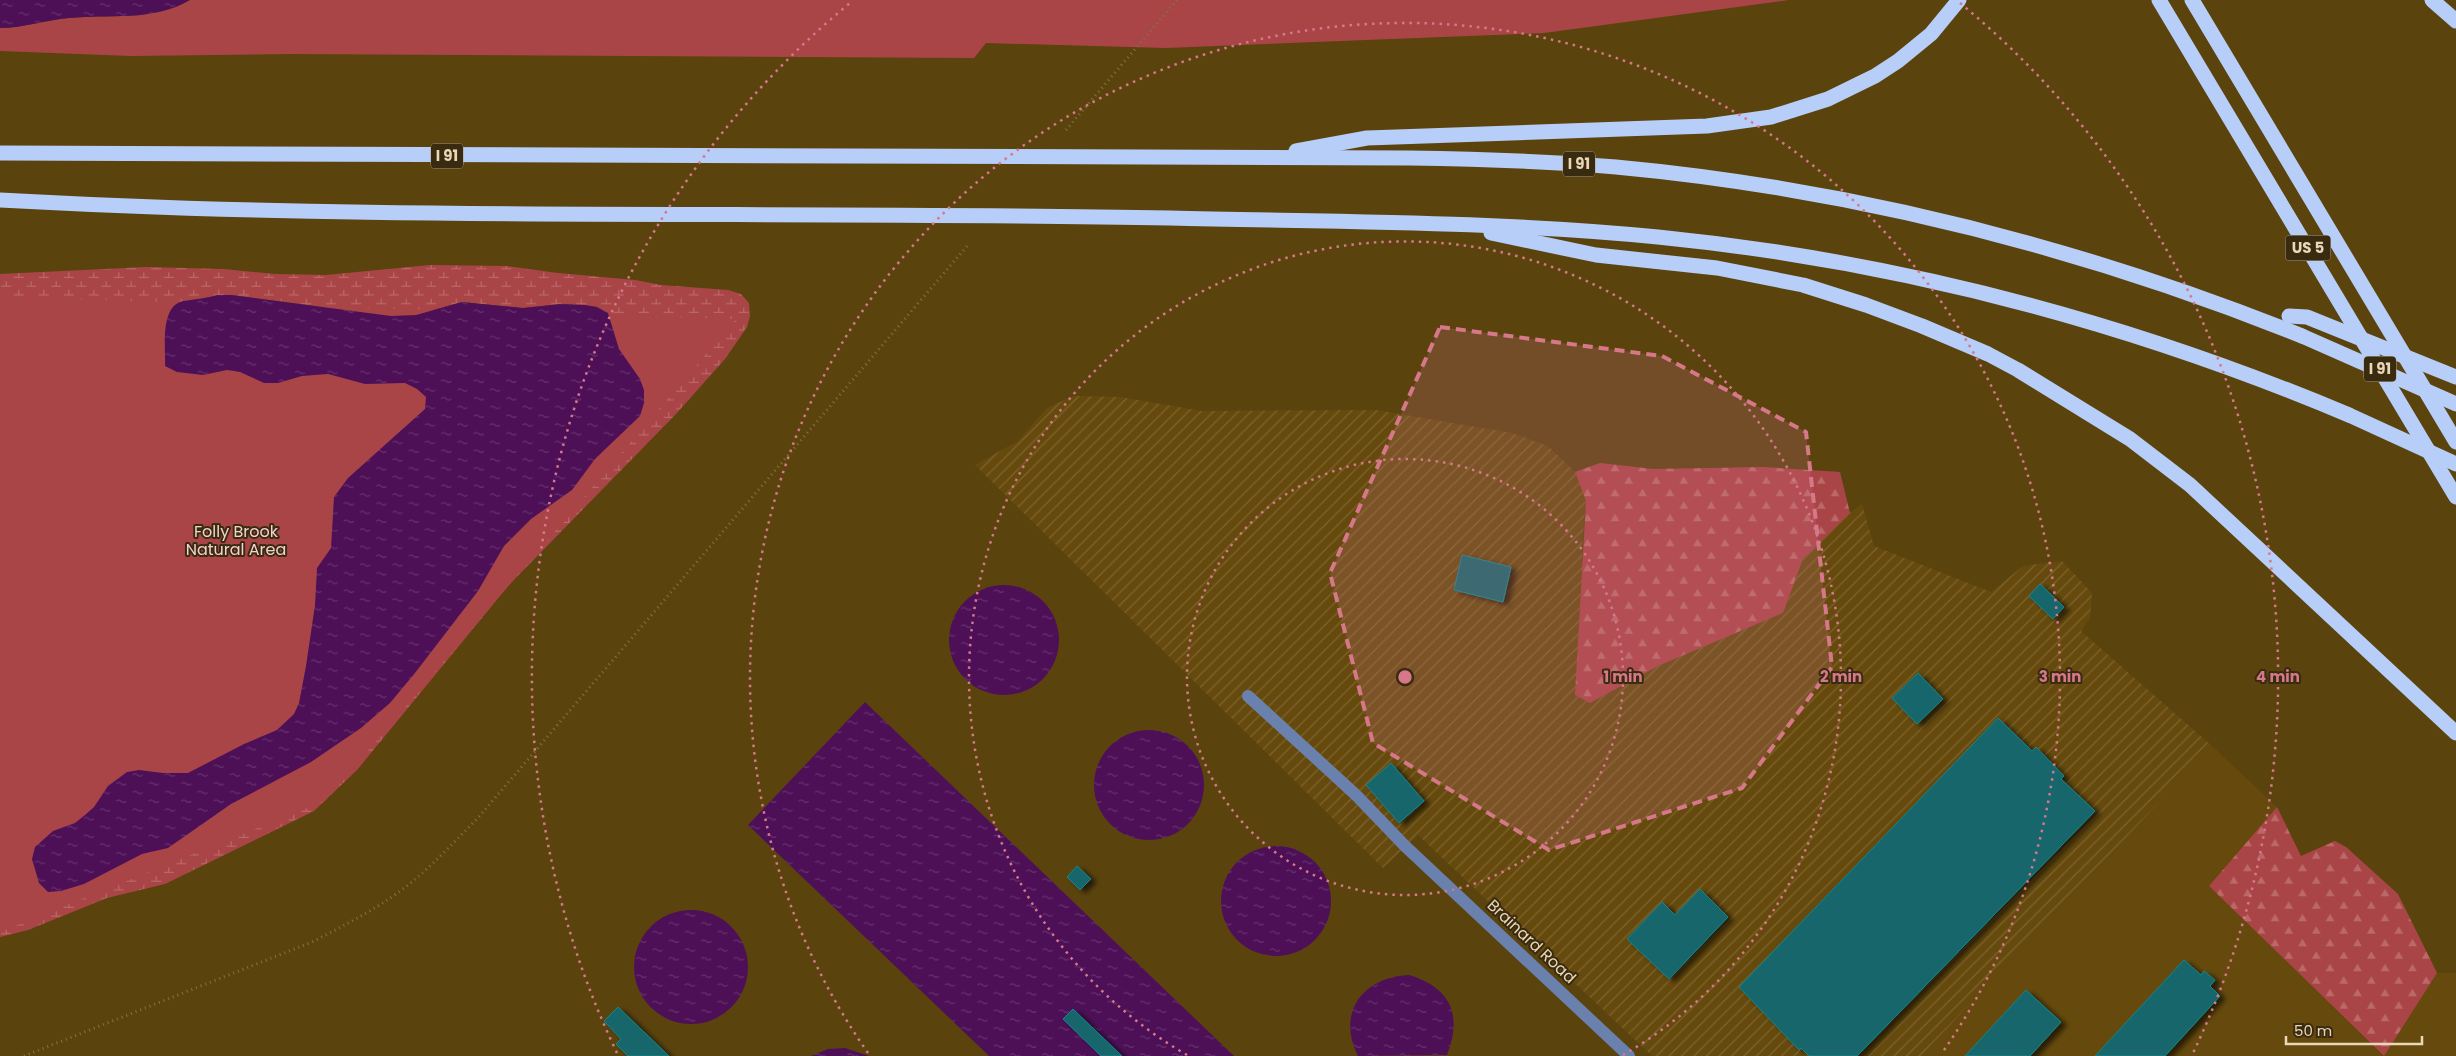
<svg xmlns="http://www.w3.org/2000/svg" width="2456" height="1056" font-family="Poppins,sans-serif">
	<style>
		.built { fill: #664a0d }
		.industrial { fill: url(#industrial-furrows) }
		.forest { fill: url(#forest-firs) }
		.wetland { fill: url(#wetland-marsh); fill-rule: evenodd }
		.park { fill: #aa4547 }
		.water { fill: url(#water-ripples) }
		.building { fill: #14666c; stroke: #13868d; filter: url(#shadow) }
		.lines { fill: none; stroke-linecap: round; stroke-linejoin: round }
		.path { stroke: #877143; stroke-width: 3; stroke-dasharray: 1 4; stroke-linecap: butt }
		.minor { stroke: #6981ac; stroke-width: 12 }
		.highway { stroke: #b7cef8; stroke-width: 15 }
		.highway-bridge { stroke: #b7cef8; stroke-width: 15 }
		.marked { fill: #d6788a; fill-opacity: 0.2; stroke: #d6788a; stroke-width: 4; stroke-dasharray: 10 6; stroke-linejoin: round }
		.ring { fill: none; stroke: #d6788a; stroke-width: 2.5; stroke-dasharray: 2.5 5 }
		.labels { text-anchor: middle; stroke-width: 4; stroke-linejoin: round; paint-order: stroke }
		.shield { fill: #392b10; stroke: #b4a386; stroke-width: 1 }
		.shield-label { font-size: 15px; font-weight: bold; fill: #e9d7b8 }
		.park-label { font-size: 16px; fill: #f2d1cf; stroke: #392b10 }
		.street-label { font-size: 16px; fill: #e9d7b8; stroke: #392b10 }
		.centre { fill: #d6788a; stroke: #392b10; stroke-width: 2.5 }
		.ring-label { font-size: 15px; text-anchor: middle; font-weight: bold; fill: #d6788a; stroke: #392b10; stroke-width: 4; stroke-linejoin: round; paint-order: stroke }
	</style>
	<defs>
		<pattern id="industrial-furrows" width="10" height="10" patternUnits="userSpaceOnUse" patternTransform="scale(1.25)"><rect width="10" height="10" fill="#664a0d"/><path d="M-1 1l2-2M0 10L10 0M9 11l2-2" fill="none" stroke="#7c632e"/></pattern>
		<pattern id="forest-firs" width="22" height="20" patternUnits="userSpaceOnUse" patternTransform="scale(1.25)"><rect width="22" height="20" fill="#aa4547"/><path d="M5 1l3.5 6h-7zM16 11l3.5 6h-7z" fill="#ba6868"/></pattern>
		<pattern id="wetland-marsh" width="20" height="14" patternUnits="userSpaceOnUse" patternTransform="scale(1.25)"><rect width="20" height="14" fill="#aa4547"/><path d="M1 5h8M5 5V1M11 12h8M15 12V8" fill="none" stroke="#ba6868"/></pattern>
		<pattern id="water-ripples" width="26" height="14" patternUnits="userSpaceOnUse" patternTransform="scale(1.25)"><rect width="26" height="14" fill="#4d1057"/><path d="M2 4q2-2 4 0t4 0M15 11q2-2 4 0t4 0" fill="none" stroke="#67326d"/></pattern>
		<filter id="shadow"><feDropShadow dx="5.5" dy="3" stdDeviation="2.5" flood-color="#0009"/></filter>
	</defs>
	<rect width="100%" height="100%" fill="#5b430e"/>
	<polygon class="built" points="2212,746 2277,807 2209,886 2383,1056 2437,973 2456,973 2456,1056 1921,1056"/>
	<polygon class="industrial" points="1073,396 1120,397 1202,411 1376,410 1512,433 1548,446 1575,472 1586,501 1582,546 1590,703 1658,666 1783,613 1803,559 1843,518 1862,504 1874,546 1991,592 2023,566 2062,561 2092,593 2090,618 2081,631 2212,746 1921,1056 1652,1056 1418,835 1383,868 975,465 1018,441 1047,408"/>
	<g class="forest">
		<polygon points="1600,463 1653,469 1763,467 1840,472 1850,513 1803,559 1783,613 1658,666 1590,703 1575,695 1586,501 1575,472"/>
		<polygon points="2277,807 2301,856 2335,841 2346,847 2398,894 2437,973 2384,1056 2209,886"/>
	</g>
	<path class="wetland" d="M 430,265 L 506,266 L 558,273 L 635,280 L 661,285 L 728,290 L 741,294 L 749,303 L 750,316 L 747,327 L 725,359 L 676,414 L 509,585 L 357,770 L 314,811 L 165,884 L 107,898 L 28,930 L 0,937 L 0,274 L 146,267 L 223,269 L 275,274 L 326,275 ZM 218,295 L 231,295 L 391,316 L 416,315 L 462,302 L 523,308 L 561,304 L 597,307 L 53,831 L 183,301 L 195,301 Z"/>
	<g class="park">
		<path d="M 190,0 L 1789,0 L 1544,33 L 1166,48 L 986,43 L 974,58 L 291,54 L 131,56 L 0,51 L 0,28 C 24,28 45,20 69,18 C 111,14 151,22 190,0 Z"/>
		<polygon points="0,297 736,319 325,801 0,932"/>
	</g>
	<g class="water">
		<path d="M 0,0 L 190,0 C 152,22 110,14 69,18 C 45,20 24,28 0,28 Z"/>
		<path d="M 218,295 L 231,295 L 391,316 L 416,315 L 462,302 L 523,308 L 561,304 L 585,305 L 597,307 L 608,313 L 619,349 L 640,379 L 644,390 L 644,403 L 640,416 L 595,459 L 572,490 L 531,519 L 504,546 L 478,591 L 415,673 L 390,703 L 361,728 L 311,762 L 231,804 L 168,848 L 142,854 L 84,884 L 61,891 L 48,892 L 39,883 L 32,859 L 35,847 L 53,831 L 75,823 L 85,815 L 94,807 L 108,786 L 127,772 L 139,770 L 163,773 L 188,773 L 244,744 L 277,730 L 294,714 L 299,703 L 306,666 L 315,605 L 317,568 L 331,548 L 334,497 L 348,478 L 425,409 L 426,397 L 417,389 L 405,383 L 365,384 L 328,374 L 302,376 L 278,383 L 264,383 L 240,372 L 227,370 L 203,375 L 177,372 L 165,366 C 166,348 159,305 184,301 C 195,299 207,298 218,295 Z"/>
		<circle cx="1004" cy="640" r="55"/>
		<polygon points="865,702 1234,1056 989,1056 748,825"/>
		<circle cx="1149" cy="785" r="55"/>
		<circle cx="1276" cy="901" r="55"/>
		<circle cx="691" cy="967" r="57"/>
		<path d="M 1409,975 C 1450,987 1463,1015 1447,1055 L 1358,1056 C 1336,1012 1363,977 1409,975 Z"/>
		<polygon points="845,1048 869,1056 811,1056 828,1049"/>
	</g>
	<g class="building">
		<polygon points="1462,555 1511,567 1503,602 1454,590"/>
		<polygon points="2040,584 2064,607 2053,619 2029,596"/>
		<polygon points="1918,673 1943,699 1917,724 1892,698"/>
		<polygon points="1998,718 2032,751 2036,747 2064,776 2061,779 2095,811 1857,1056 1809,1056 1801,1048 1799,1050 1739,987"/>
		<polygon points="1391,763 1424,801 1399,823 1366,785"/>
		<polygon points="1077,866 1091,879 1080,890 1067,877"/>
		<polygon points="1700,889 1728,917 1669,979 1627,939 1662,902 1675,915"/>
		<polygon points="2184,960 2201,975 2204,971 2215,980 2210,986 2220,996 2165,1056 2095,1056"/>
		<polygon points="2026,990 2061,1022 2030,1056 1965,1056"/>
		<polygon points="618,1007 669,1056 628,1056 616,1044 621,1039 604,1021"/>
		<polygon points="1073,1009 1122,1056 1101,1056 1063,1019"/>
	</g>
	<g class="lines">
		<g class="path">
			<polyline points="1066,130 1177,0"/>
			<path d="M 24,1056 L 312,942 C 341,927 369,913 396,894 C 426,873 451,845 477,819 L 968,245"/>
		</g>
		<polyline class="minor" points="1248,696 1356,795 1405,846 1629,1056"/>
		<g class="highway">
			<polyline points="2159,0 2456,497"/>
			<polyline points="2192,0 2456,442"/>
			<polyline points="2432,0 2456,21"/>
			<polyline points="1296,151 1367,138 1707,126 1771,117 1828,99 1875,76 1898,61 1931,34 1959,0"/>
			<path d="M 0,153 L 1409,158 C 1478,159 1547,161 1616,167 C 1852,189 2083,248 2302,336"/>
			<path d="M 0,200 C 389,222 780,210 1170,218 C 1332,222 1496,221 1658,237 C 1899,261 2126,321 2349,415"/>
			<polyline points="1491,233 1596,255 1717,268 1803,285 1866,305 1922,326 1988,354 2018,370 2130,439 2190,485 2456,733"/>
		</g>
		<g class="highway-bridge">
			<polyline points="2289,316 2307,317 2456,377"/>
			<polyline points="2302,336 2456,404"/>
			<polyline points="2349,415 2456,464"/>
		</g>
	</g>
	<path class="marked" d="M 1440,327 L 1662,356 L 1806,432 L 1832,667 L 1742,788 L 1549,850 L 1373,743 L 1330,573 Z"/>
	<g class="ring">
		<circle cx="1405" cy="677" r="218"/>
		<path d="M1187 1055A436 436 0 1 1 1623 1055"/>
		<path d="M868 1053A655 655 0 1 1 1942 1053"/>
		<path d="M617 1053A873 873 0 0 1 850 3M1960 3A873 873 0 0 1 2193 1053"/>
	</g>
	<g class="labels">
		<g class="shield">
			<rect x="431" y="143.5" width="32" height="25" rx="4"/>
			<rect x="1563" y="151.5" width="32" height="25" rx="4"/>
			<rect x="2285.5" y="235.5" width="45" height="25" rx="4"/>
			<rect x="2364" y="356.5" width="32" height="25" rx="4"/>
		</g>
		<g class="shield-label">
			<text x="447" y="161">I 91</text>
			<text x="1579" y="169">I 91</text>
			<text x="2308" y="253">US 5</text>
			<text x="2380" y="374">I 91</text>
		</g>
		<g class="park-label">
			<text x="236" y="537">Folly Brook<tspan x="236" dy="18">Natural Area</tspan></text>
		</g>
		<g class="street-label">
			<text transform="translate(1532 941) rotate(43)" y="6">Brainard Road</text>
		</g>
	</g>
	<circle cx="1405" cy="677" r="8" class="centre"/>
	<g class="ring-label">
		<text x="1623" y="682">1 min</text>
		<text x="1841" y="682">2 min</text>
		<text x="2060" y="682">3 min</text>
		<text x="2278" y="682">4 min</text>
	</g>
	<path d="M2286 1036v8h136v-8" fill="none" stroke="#e9d7b8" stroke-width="2.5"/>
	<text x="2294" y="1036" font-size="15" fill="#e9d7b8" stroke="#392b10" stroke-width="4" paint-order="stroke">50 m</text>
</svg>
